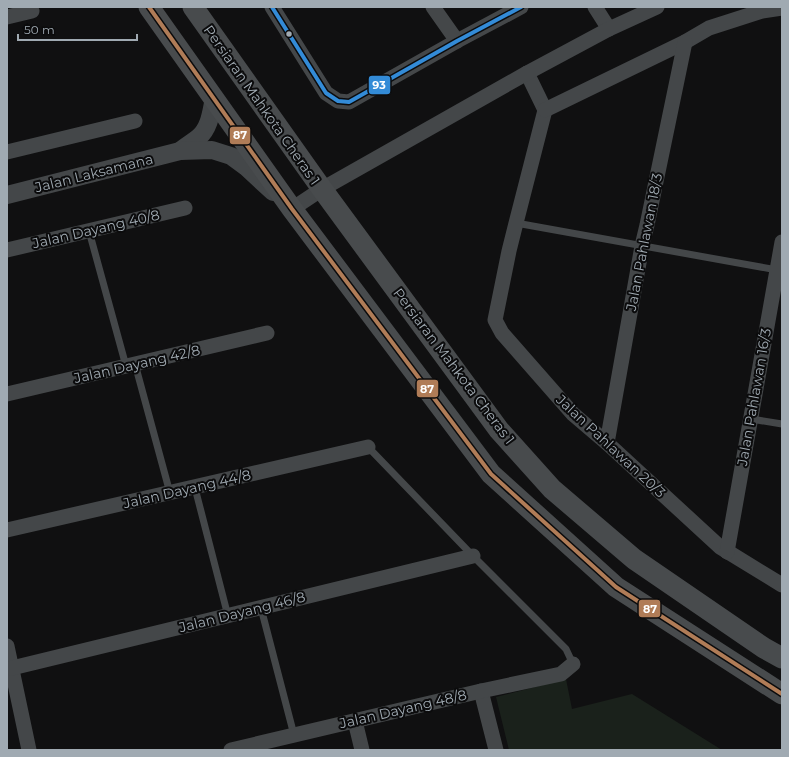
<svg xmlns="http://www.w3.org/2000/svg" width="789" height="757" font-family="Montserrat,sans-serif">
	<style>
		.park { fill: #1a211b }
		.lines { fill: none; stroke-linecap: round; stroke-linejoin: round }
		.service { stroke: #444749; stroke-width: 7 }
		.minor { stroke: #444749; stroke-width: 15 }
		.tertiary { stroke: #444749; stroke-width: 18 }
		.secondary { stroke: #484b4d; stroke-width: 21 }
		.bus-1-casing { stroke: #0b0b0c; stroke-width: 7 }
		.bus-2-casing { stroke: #0b0b0c; stroke-width: 7 }
		.bus-1 { stroke: #b07c57; stroke-width: 4 }
		.bus-2 { stroke: #338bd7; stroke-width: 4 }
		.bus-dot { fill: #a0aab2; stroke: #0b0b0c; stroke-width: 1.5 }
		.labels { text-anchor: middle; stroke-width: 4; stroke-linejoin: round; paint-order: stroke }
		.street-label { font-size: 14px; fill: #a0aab2; stroke: #0b0b0c }
		.line-badge { stroke: #0b0b0c; stroke-width: 1.5 }
		.badge-label { font-size: 11px; text-anchor: middle; font-weight: bold; fill: #fff }
	</style>
	<rect width="100%" height="100%" fill="#101011"/>
	<polygon class="park" points="566,679 572,709 632,694 722,750 509,750 496,697"/>
	<g class="lines">
		<g class="service">
			<polyline points="516,223 777,270"/>
			<polyline points="89,231 126,366"/>
			<polyline points="135,364 170,493"/>
			<polyline points="751,419 782,424"/>
			<polyline points="368,447 473,556 566,649 573,664"/>
			<polyline points="195,488 228,616"/>
			<polyline points="261,608 294,735"/>
		</g>
		<g class="minor">
			<polyline points="272,7 326,93 338,101 349,102 457,41 521,7"/>
			<polyline points="433,7 457,41"/>
			<polyline points="595,7 609,29"/>
			<polyline points="7,17 32,11"/>
			<polyline points="527,73 545,110"/>
			<polyline points="545,110 516,223 509,251 495,320 502,333 573,414 607,443 720,547 782,585"/>
			<polyline points="545,110 685,42 709,28 762,11 782,8"/>
			<polyline points="7,152 135,121"/>
			<polyline points="292,209 322,189 527,73 609,29 657,7"/>
			<polyline points="7,250 185,208"/>
			<polyline points="7,394 267,333"/>
			<polyline points="607,443 642,246 647,225 685,42"/>
			<polyline points="7,530 368,447"/>
			<polyline points="727,552 782,242"/>
			<polyline points="7,646 29,750"/>
			<polyline points="12,668 473,556"/>
			<polyline points="481,691 496,750"/>
			<polyline points="355,721 362,750"/>
			<polyline points="231,750 481,691 561,674 573,664"/>
		</g>
		<g class="tertiary">
			<path d="M 180,151 C 186,146 193,142 199,137 C 210,127 211,112 214,98"/>
			<polyline points="7,195 180,151 212,150 231,156 246,167 273,192"/>
		</g>
		<g class="secondary">
			<polyline points="149,7 292,209 491,474 616,587 782,694"/>
			<polyline points="193,7 322,189 499,430 552,489 634,559 764,648 782,658"/>
		</g>
		<defs>
			<polyline id="bus-1" points="149,7 292,209 491,474 616,587 782,694"/>
			<polyline id="bus-2" points="272,7 326,93 338,101 349,102 457,41 521,7"/>
		</defs>
		<use href="#bus-1" class="bus-1-casing"/>
		<use href="#bus-2" class="bus-2-casing"/>
		<use href="#bus-1" class="bus-1"/>
		<use href="#bus-2" class="bus-2"/>
	</g>
	<circle class="bus-dot" cx="289" cy="34" r="3.5"/>
	<g class="labels">
		<g class="street-label">
			<text transform="translate(262 105) rotate(55)" y="5">Persiaran Mahkota Cheras 1</text>
			<text transform="translate(94 173) rotate(-14)" y="5">Jalan Laksamana</text>
			<text transform="translate(96 229) rotate(-13)" y="5">Jalan Dayang 40/8</text>
			<text transform="translate(644 242) rotate(-79)" y="5">Jalan Pahlawan 18/3</text>
			<text transform="translate(137 364) rotate(-13)" y="5">Jalan Dayang 42/8</text>
			<text transform="translate(454 366) rotate(53)" y="5">Persiaran Mahkota Cheras 1</text>
			<text transform="translate(754 397) rotate(-80)" y="5">Jalan Pahlawan 16/3</text>
			<text transform="translate(611 446) rotate(43)" y="5">Jalan Pahlawan 20/3</text>
			<text transform="translate(187 489) rotate(-13)" y="5">Jalan Dayang 44/8</text>
			<text transform="translate(242 612) rotate(-14)" y="5">Jalan Dayang 46/8</text>
			<text transform="translate(403 709) rotate(-13)" y="5">Jalan Dayang 48/8</text>
		</g>
	</g>
	<g class="line-badge">
		<rect x="368" y="75" width="23" height="20" rx="4" fill="#338bd7"/>
		<rect x="229" y="126" width="22" height="19" rx="4" fill="#b07c57"/>
		<rect x="416" y="379" width="23" height="19" rx="4" fill="#b07c57"/>
		<rect x="638" y="599" width="23" height="19" rx="4" fill="#b07c57"/>
	</g>
	<g class="badge-label">
		<text x="379" y="89">93</text>
		<text x="240" y="139">87</text>
		<text x="427" y="393">87</text>
		<text x="650" y="613">87</text>
	</g>
	<rect width="789" height="757" fill="none" stroke="#a0aab2" stroke-width="16"/>
	<path d="M18 34v6h119v-6" fill="none" stroke="#a0aab2" stroke-width="2"/>
	<text x="24" y="34" font-size="12" fill="#a0aab2" stroke="#0b0b0c" stroke-width="3" paint-order="stroke">50 m</text>
</svg>
